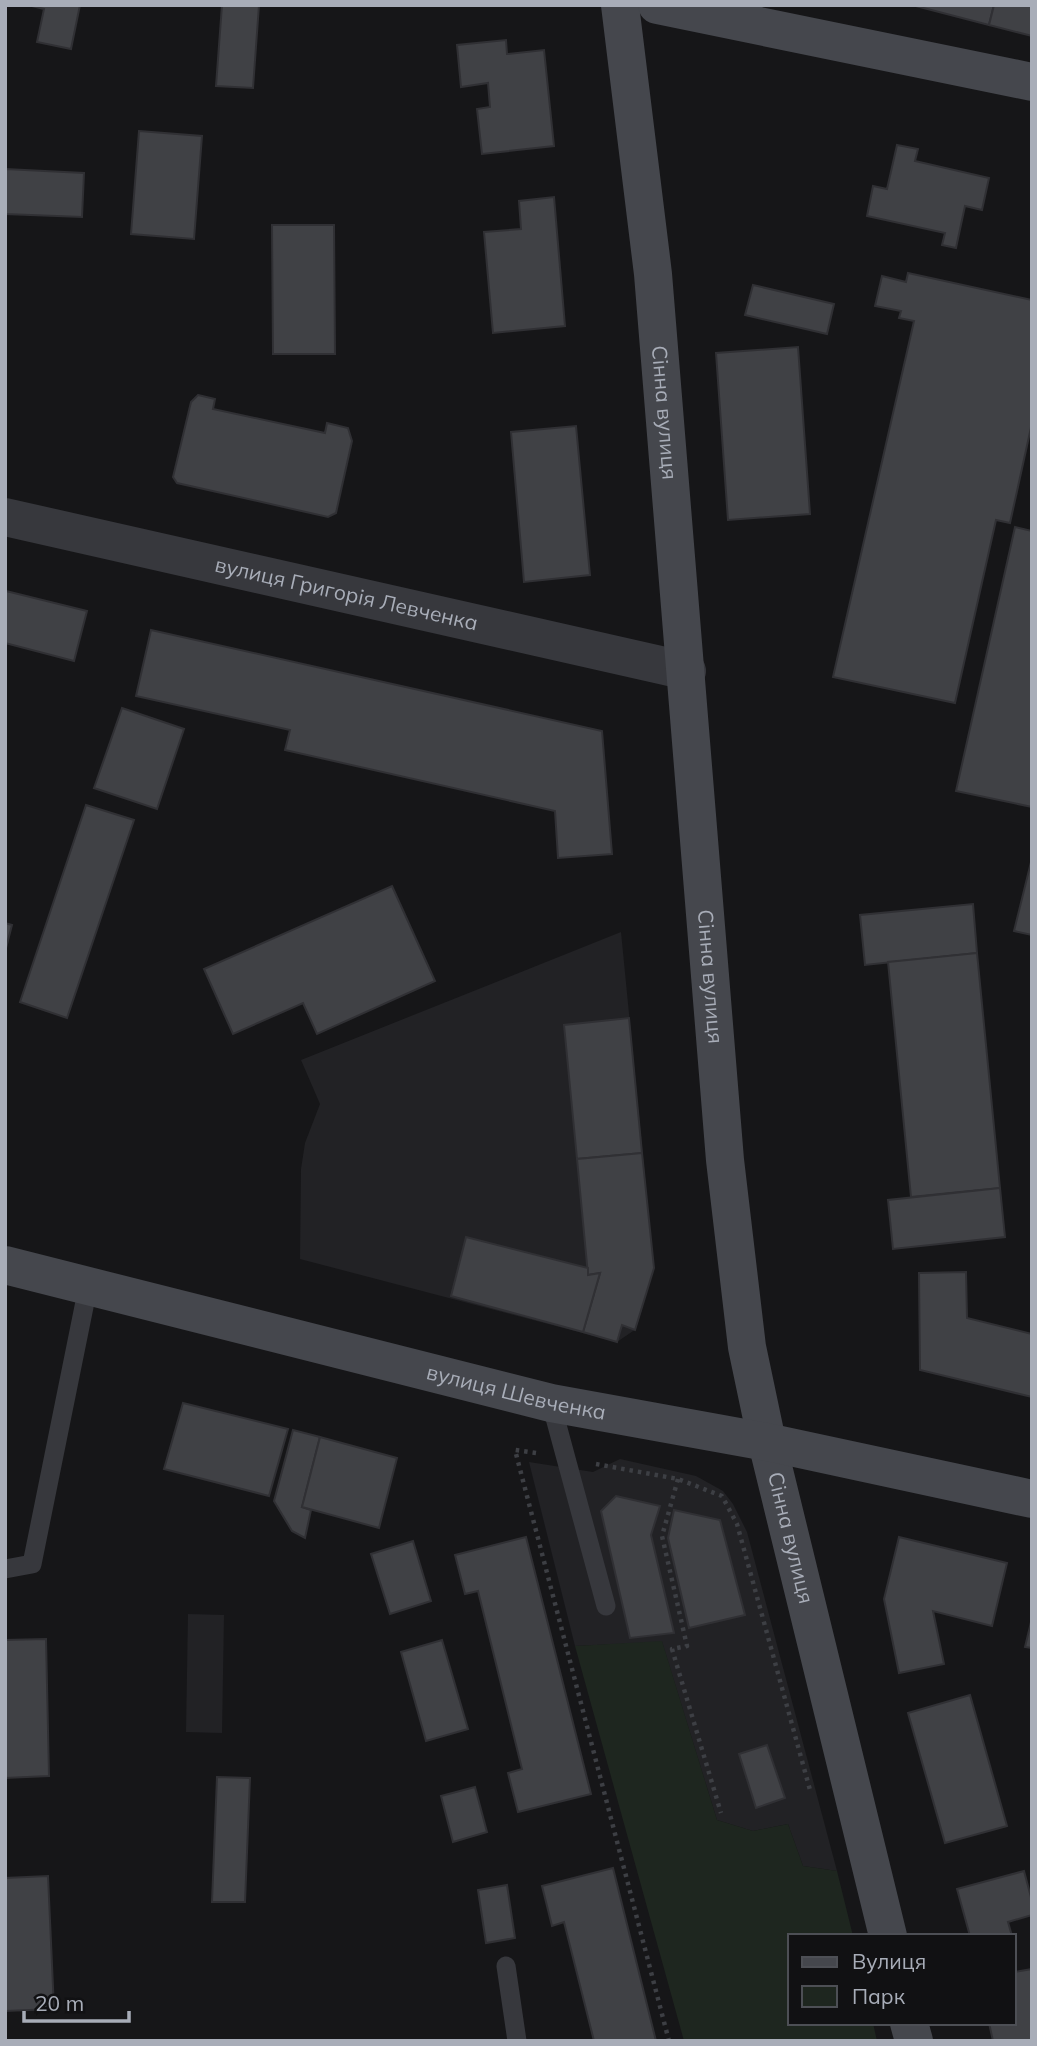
<svg xmlns="http://www.w3.org/2000/svg" width="1037" height="2046" font-family="Mulish,sans-serif">
	<style>
		.built { fill: #222225 }
		.green { fill: #1e261f }
		.building { fill: #404145; stroke: #303034; stroke-width: 2 }
		.lines { fill: none; stroke-linecap: round; stroke-linejoin: round }
		.path { stroke: #3d3f44; stroke-width: 4.5; stroke-dasharray: 3.5 5; stroke-linecap: butt }
		.lane { stroke: #37383d; stroke-width: 19 }
		.street { stroke: #37383d; stroke-width: 38 }
		.secondary { stroke: #45474d; stroke-width: 38 }
		.labels { text-anchor: middle; stroke-width: 5; stroke-linejoin: round; paint-order: stroke }
		.street-label { font-size: 21px; fill: #a8adb8; stroke: #111113 }
	</style>
	<rect width="100%" height="100%" fill="#161618"/>
	<g class="built">
		<polygon points="621,932 654,1268 636,1329 617,1342 300,1259 301,1169 305,1143 320,1104 301,1060"/>
		<polygon points="620,1459 696,1476 723,1491 733,1504 747,1532 837,1871 803,1866 788,1824 753,1831 717,1820 662,1642 575,1646 529,1462 593,1472"/>
		<polygon points="188,1614 224,1615 222,1733 186,1732"/>
	</g>
	<polygon class="green" points="662,1641 717,1820 753,1831 788,1824 803,1866 837,1871 853,1936 790,1936 790,2023 873,2023 877,2041 684,2041 575,1646"/>
	<g class="building">
		<polygon points="28,5 80,5 71,49 37,42 44,9"/>
		<polygon points="222,5 259,5 253,88 216,86"/>
		<polygon points="912,5 994,5 989,25"/>
		<polygon points="994,5 1032,5 1032,36 989,25"/>
		<polygon points="506,40 507,54 544,50 554,146 482,154 477,109 490,107 488,83 461,87 457,45"/>
		<polygon points="139,131 202,136 194,239 131,234"/>
		<polygon points="897,145 918,149 915,161 989,178 982,210 965,206 956,248 942,245 945,233 867,216 873,186 887,189"/>
		<polygon points="5,169 84,173 82,217 5,214"/>
		<polygon points="554,197 565,326 493,333 484,232 521,229 519,201"/>
		<polygon points="272,225 334,225 335,354 273,354"/>
		<polygon points="908,273 1032,300 1032,423 1010,523 996,520 955,703 833,677 914,321 899,318 901,311 875,306 882,276 906,282"/>
		<polygon points="753,285 834,304 827,334 745,315"/>
		<polygon points="798,347 810,514 728,520 716,353"/>
		<polygon points="198,395 215,399 213,409 325,433 327,423 348,428 352,441 336,513 328,517 177,483 173,477 191,402"/>
		<polygon points="576,426 590,575 524,582 511,432"/>
		<polygon points="1015,527 1032,531 1032,807 956,791"/>
		<polygon points="6,591 87,611 74,661 5,643"/>
		<polygon points="151,630 602,731 612,854 558,858 555,811 285,750 290,730 136,696"/>
		<polygon points="122,708 184,729 157,809 94,788"/>
		<polygon points="86,805 134,820 67,1018 20,1002"/>
		<polygon points="1032,858 1032,935 1014,931"/>
		<polygon points="392,886 435,981 317,1034 303,1003 233,1034 204,969"/>
		<polygon points="973,904 977,953 865,965 860,915"/>
		<polygon points="5,923 12,925 5,952"/>
		<polygon points="977,953 1000,1188 911,1197 888,962"/>
		<polygon points="629,1018 642,1153 577,1159 564,1025"/>
		<polygon points="642,1153 654,1268 635,1330 622,1325 617,1342 583,1332 600,1273 588,1275 577,1159"/>
		<polygon points="1000,1188 1005,1237 893,1249 888,1200"/>
		<polygon points="466,1237 588,1268 588,1275 600,1273 583,1332 451,1296"/>
		<polygon points="966,1272 967,1318 1032,1334 1032,1397 920,1370 919,1273"/>
		<polygon points="183,1403 288,1429 269,1496 164,1469"/>
		<polygon points="293,1430 320,1437 302,1507 311,1510 305,1538 292,1531 274,1501"/>
		<polygon points="320,1437 397,1458 379,1528 302,1507"/>
		<polygon points="616,1496 660,1506 651,1535 674,1633 630,1638 601,1511"/>
		<polygon points="674,1510 720,1520 745,1615 689,1628 668,1538"/>
		<polygon points="526,1537 591,1794 518,1812 508,1773 522,1769 478,1591 465,1594 455,1555"/>
		<polygon points="899,1537 1007,1563 992,1626 933,1611 944,1664 899,1673 884,1599"/>
		<polygon points="413,1541 431,1601 390,1614 371,1554"/>
		<polygon points="1032,1618 1032,1648 1025,1647"/>
		<polygon points="46,1639 49,1776 5,1778 5,1640"/>
		<polygon points="442,1640 468,1729 426,1741 401,1652"/>
		<polygon points="970,1695 1007,1826 945,1843 908,1713"/>
		<polygon points="767,1745 785,1798 756,1808 739,1754"/>
		<polygon points="217,1777 250,1778 245,1902 212,1902"/>
		<polygon points="475,1787 487,1832 453,1842 441,1796"/>
		<polygon points="613,1868 656,2041 594,2041 564,1922 552,1926 542,1886"/>
		<polygon points="1024,1871 1032,1901 1032,1915 1008,1922 1012,1936 970,1936 957,1889"/>
		<polygon points="48,1876 54,2009 5,2011 5,1878"/>
		<polygon points="507,1885 515,1938 486,1943 478,1890"/>
		<polygon points="1032,1969 1032,2041 993,2041 989,2023 1014,2023 1014,1972"/>
	</g>
	<g class="lines">
		<g class="path">
			<polyline points="536,1453 515,1450 669,2041"/>
			<polyline points="596,1464 678,1479 722,1496 737,1524 810,1790"/>
			<polyline points="678,1479 662,1536 687,1646 672,1649 721,1813"/>
		</g>
		<g class="lane">
			<polyline points="551,1403 606,1606"/>
			<polyline points="5,1569 32,1564 88,1287"/>
			<polyline points="506,1966 517,2041"/>
		</g>
		<path class="street" id="s1" d="M 5,517 L 687,671"/>
		<g class="secondary">
			<path id="s2" d="M 620,5 L 653,274 L 725,1160 L 747,1347 L 767,1442 L 888,1936"/>
			<polyline points="657,5 1032,82"/>
			<path id="s3" d="M 5,1265 L 551,1403 L 767,1442 L 1032,1499"/>
			<polyline points="909,2023 914,2041"/>
		</g>
	</g>
	<g class="labels">
		<g class="street-label">
			<text dy="7" stroke="none"><textPath href="#s2" startOffset="410">Сінна вулиця</textPath></text>
			<text dy="7" stroke="none"><textPath href="#s1" startOffset="350">вулиця Григорія Левченка</textPath></text>
			<text dy="7" stroke="none"><textPath href="#s2" startOffset="976">Сінна вулиця</textPath></text>
			<text dy="7" stroke="none"><textPath href="#s3" startOffset="527">вулиця Шевченка</textPath></text>
			<text dy="7" stroke="none"><textPath href="#s2" startOffset="1544">Сінна вулиця</textPath></text>
		</g>
	</g>
	<rect width="1037" height="2046" fill="none" stroke="#a8adb8" stroke-width="14"/>
	<rect x="788" y="1934" width="228" height="91" fill="#111113" stroke="#4d4f55" stroke-width="2"/>
	<rect x="802" y="1957" width="35" height="10" fill="#45474d" stroke="#4d4f55" stroke-width="2"/>
	<text x="852" y="1969" font-size="21" fill="#a8adb8">Вулиця</text>
	<rect x="802" y="1986" width="35" height="21" fill="#1e261f" stroke="#4d4f55" stroke-width="2"/>
	<text x="852" y="2004" font-size="21" fill="#a8adb8">Парк</text>
	<path d="M24 2011v10h105v-10" fill="none" stroke="#a8adb8" stroke-width="3.5"/>
	<text x="35" y="2011" font-size="21" fill="#a8adb8" stroke="#111113" stroke-width="5" paint-order="stroke">20 m</text>
</svg>
